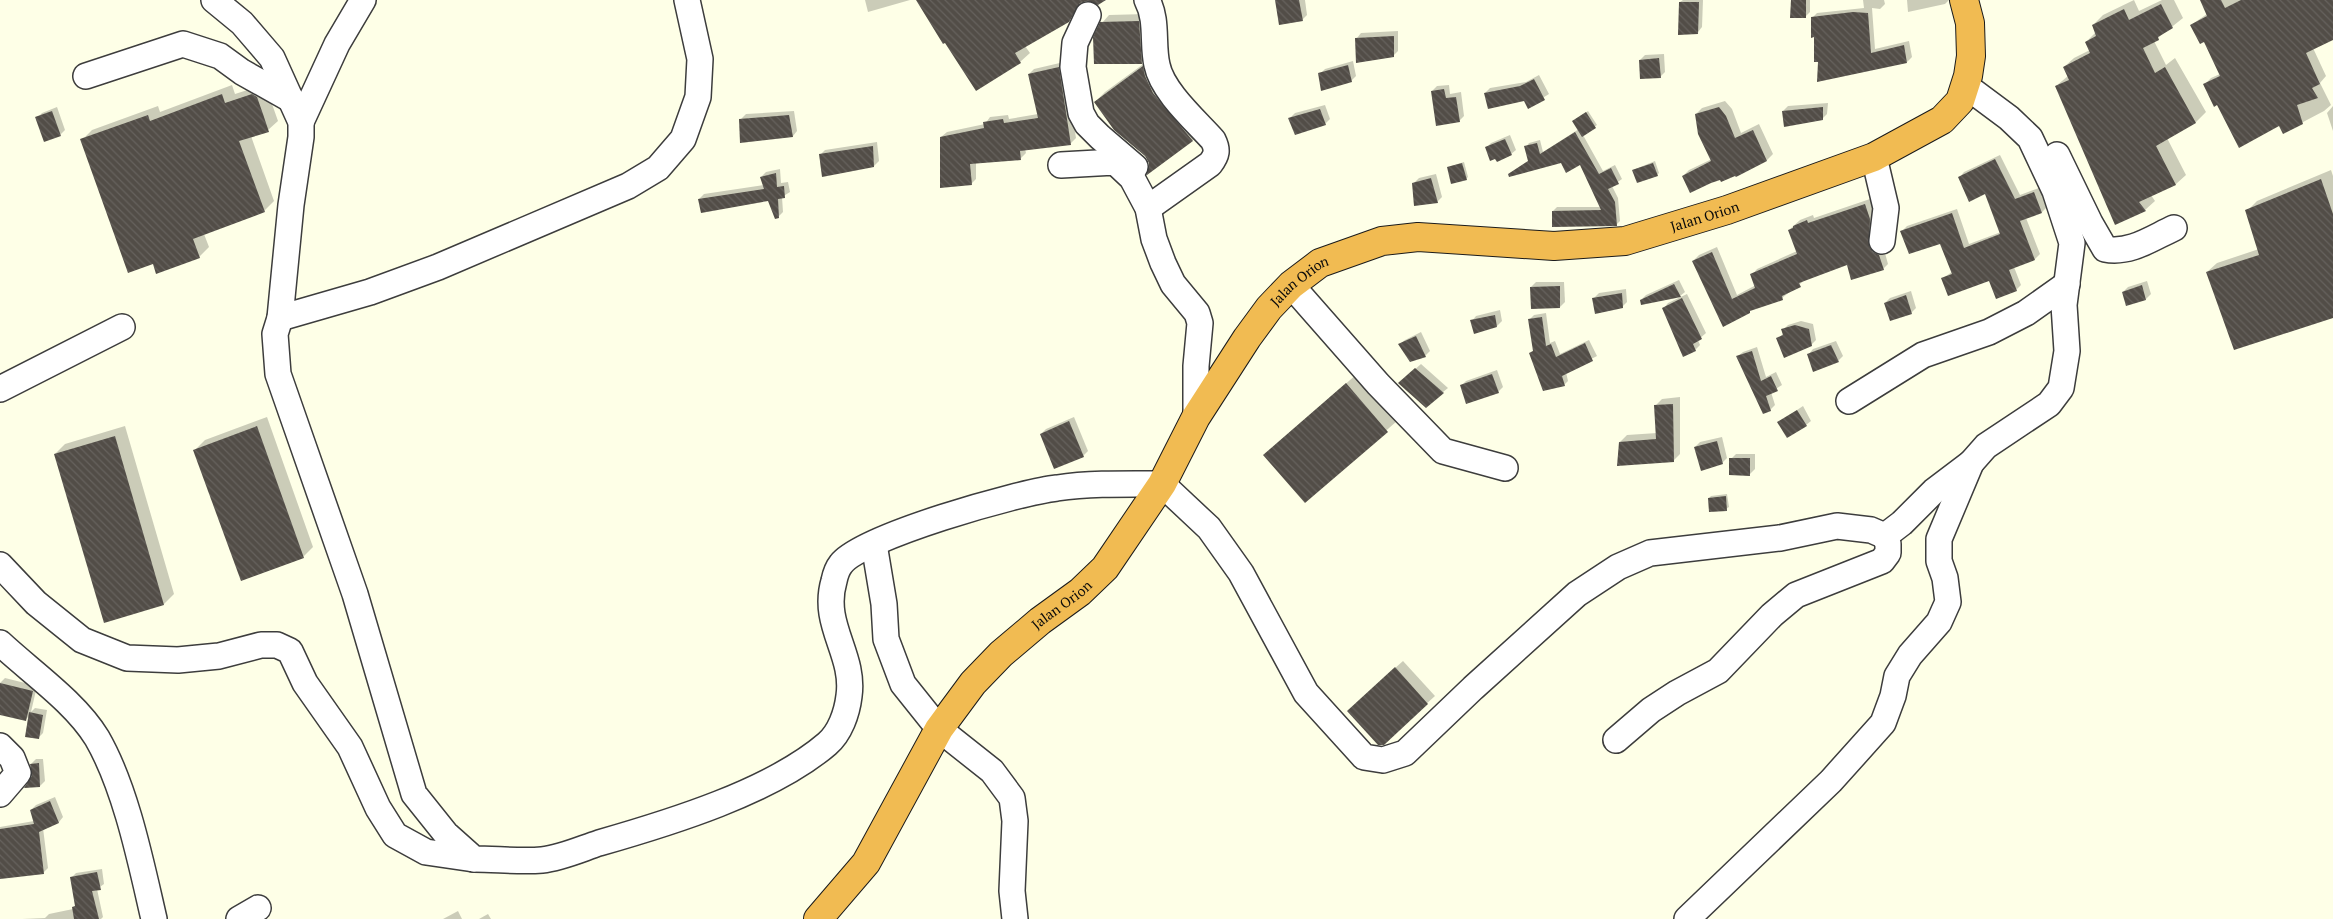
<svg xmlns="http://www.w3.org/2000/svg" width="2333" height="919" font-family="'PT Serif',serif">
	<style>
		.shadow { fill: #0003 }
		.building { fill: url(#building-back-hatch) }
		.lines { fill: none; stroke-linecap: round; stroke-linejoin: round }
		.minor-casing { stroke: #3d3d3d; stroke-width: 28 }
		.highway-casing { stroke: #1b1b1b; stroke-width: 30 }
		.minor { stroke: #fff; stroke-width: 25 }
		.highway { stroke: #f1bb52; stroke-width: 28 }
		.labels { text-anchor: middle; stroke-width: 5; stroke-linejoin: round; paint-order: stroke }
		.street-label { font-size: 14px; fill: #0a0a0a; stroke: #fff }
	</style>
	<defs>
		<pattern id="building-back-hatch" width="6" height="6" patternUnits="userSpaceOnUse" patternTransform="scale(1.25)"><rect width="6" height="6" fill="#524d47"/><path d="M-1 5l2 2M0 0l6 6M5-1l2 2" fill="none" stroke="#66625d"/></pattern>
	</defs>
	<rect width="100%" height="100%" fill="#feffe7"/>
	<g class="shadow">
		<polygon points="865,0 910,0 868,12"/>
		<polygon points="918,0 1085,0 1068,21 1025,46 1030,53 1020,62 977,89"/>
		<polygon points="1276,0 1305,0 1307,15 1302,20"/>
		<polygon points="1683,0 1703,0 1702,27 1698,32 1680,2"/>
		<polygon points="1792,0 1810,0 1810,12 1805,17"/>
		<polygon points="1863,0 1884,0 1885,4 1880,9 1872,8 1875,49 1909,41 1912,57 1907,62 1819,60 1812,18 1817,13 1864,8"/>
		<polygon points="1907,0 1949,0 1945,4 1908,12"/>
		<polygon points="2134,0 2139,11 2162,0 2174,0 2183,18 2154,41 2166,65 2175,58 2206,112 2196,122 2167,138 2186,175 2176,184 2151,195 2155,201 2145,210 2116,223 2056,86 2068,76 2064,67 2074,58 2090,50 2086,42 2096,32 2093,25 2103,15"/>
		<polygon points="2201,0 2333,0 2333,39 2313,48 2326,76 2320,83 2331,105 2324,111 2284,132 2280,124 2218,103 2205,84 2211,78 2220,74 2204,41 2191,25 2207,14"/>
		<polygon points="1146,14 1149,55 1142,62 1102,23 1109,15"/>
		<polygon points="1398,31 1398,51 1393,56 1357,38 1361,33"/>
		<polygon points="1664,54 1665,72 1660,77 1640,60 1645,55"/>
		<polygon points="1153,57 1203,130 1193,140 1149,172 1150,162 1146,156 1095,102 1105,92"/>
		<polygon points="1353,61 1356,76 1351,81 1320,74 1325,69"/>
		<polygon points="1064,62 1076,138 1071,143 1025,149 1026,153 1020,159 976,163 976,179 971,184 941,137 947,132 985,124 990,117 1008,115 1009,119 1038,114 1029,74 1034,69"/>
		<polygon points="1539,75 1549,94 1528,107 1524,99 1485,93 1490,88 1526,82"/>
		<polygon points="232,85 235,94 263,85 266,87 278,121 268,130 251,136 274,201 264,211 204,234 209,247 199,257 154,263 82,140 92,130 158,106 160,112"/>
		<polygon points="1449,85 1450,94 1461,92 1464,116 1459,121 1432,91 1437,86"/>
		<polygon points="1725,101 1732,109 1741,133 1759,124 1773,154 1767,160 1720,179 1683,176 1689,170 1712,159 1696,114 1702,108"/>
		<polygon points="1828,103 1827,114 1822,119 1783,111 1788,106"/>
		<polygon points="1325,105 1330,119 1325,124 1290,118 1295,113"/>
		<polygon points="2333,106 2333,131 2327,113"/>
		<polygon points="57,107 65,130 60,135 37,118 42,113"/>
		<polygon points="794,111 797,131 793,136 741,119 746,114"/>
		<polygon points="1588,111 1597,125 1583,135 1603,171 1615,165 1622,179 1612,186 1618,198 1620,221 1616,225 1553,211 1557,207 1601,207 1581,163 1529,161 1526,147 1529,143 1540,140 1543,152 1579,129 1576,119"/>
		<polygon points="1510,135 1516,150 1511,154 1487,147 1491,143"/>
		<polygon points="877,142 879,161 874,166 820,155 825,150"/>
		<polygon points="2000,155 2020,195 2039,188 2047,207 2042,212 2026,218 2040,254 2035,259 2014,267 2021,285 2016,290 1989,279 1943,278 1952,272 1941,242 1902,231 1907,226 1957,209 1969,244 2001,232 1985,192 1959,178 1964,172"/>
		<polygon points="1655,161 1659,173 1657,175 1633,170"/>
		<polygon points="1464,162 1468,177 1466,179 1448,167"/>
		<polygon points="780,169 781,183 788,182 790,192 782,197 783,212 778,217 769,199 699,199 704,194 764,185 761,177 766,172"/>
		<polygon points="2331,170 2333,176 2333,316 2207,272 2217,263 2259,249 2247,211 2257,201"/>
		<polygon points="1436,174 1442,197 1437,202 1414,183 1419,178"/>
		<polygon points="1870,199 1888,264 1883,269 1847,263 1805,280 1782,298 1753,308 1723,325 1693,261 1699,255 1717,247 1737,295 1756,285 1752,275 1757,269 1797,251 1789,230 1800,220 1813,215 1814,218"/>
		<polygon points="1679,280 1685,292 1680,296 1641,300 1646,295"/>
		<polygon points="2147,281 2151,294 2146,299 2127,305 2123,292 2128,287"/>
		<polygon points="1536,282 1564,282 1565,302 1560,307 1531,287"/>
		<polygon points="1626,289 1627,302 1622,307 1594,298 1599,293"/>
		<polygon points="1911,291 1916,308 1911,313 1885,303 1890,298"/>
		<polygon points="1687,294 1706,333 1698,340 1700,345 1695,350 1664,308 1668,303"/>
		<polygon points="1500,310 1502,321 1497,326 1472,321 1476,316"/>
		<polygon points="1546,313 1550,343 1555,341 1560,354 1589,340 1597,356 1566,372 1568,381 1564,385 1531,353 1534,350 1530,319 1534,315"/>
		<polygon points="1801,321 1813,324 1816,340 1811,345 1777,339 1784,333 1783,330 1788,325"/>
		<polygon points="1421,332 1430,351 1425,356 1400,344 1405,340"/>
		<polygon points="1836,341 1843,356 1838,361 1809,354 1813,349"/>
		<polygon points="1757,347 1766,377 1776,372 1782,385 1771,392 1775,405 1770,410 1738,356 1743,352"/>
		<polygon points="1421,364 1448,388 1443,392 1405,378"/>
		<polygon points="1497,370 1503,387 1498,392 1461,386 1466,381"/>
		<polygon points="1357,374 1397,421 1305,502 1275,445"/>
		<polygon points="1680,397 1680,454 1673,461 1620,442 1627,435 1657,433 1655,406 1662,399"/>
		<polygon points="1803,406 1811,421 1806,425 1779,422"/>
		<polygon points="267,417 313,547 303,557 195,450 205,440"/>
		<polygon points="1074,417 1088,451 1083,456 1041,434 1046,429"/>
		<polygon points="125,426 174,594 164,604 105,622 55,454 65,444"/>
		<polygon points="1722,437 1727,458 1722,463 1695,447 1700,442"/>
		<polygon points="1736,454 1755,454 1755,469 1750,474 1731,459"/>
		<polygon points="1727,494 1729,507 1726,509 1709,498 1711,496"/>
		<polygon points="1403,661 1435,696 1382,744 1356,703"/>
		<polygon points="5,678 37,686 31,712 35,708 47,710 43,733 38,738 30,715 25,720 0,714 0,683"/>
		<polygon points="36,759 43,759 45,781 40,786 33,776 31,764"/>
		<polygon points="55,797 63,817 59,822 43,828 48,868 44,872 0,878 0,827 34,821 31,810 36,805"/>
		<polygon points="102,869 104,884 97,889 103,917 101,919 22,919 45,918 49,914 73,909 76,904 71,878 76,873"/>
		<polygon points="458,911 462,919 442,919 443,919"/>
		<polygon points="488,914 491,919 479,919"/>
	</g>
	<g class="building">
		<polygon points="916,0 1106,0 1098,5 1087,1 1080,3 1069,22 1015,53 1021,63 976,91 945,43 943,44"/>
		<polygon points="1275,0 1299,0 1303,21 1279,25"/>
		<polygon points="1791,0 1806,0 1806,18 1790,18"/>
		<polygon points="2200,0 2221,0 2225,8 2241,0 2333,0 2333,40 2306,53 2320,84 2312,88 2318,98 2297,105 2303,124 2283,134 2279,126 2239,148 2217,105 2214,107 2203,84 2220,76 2204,42 2200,44 2190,25 2207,16"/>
		<polygon points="1679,2 1699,2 1698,34 1678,35"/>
		<polygon points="2161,4 2173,28 2158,37 2159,40 2143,48 2155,73 2165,67 2196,123 2156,146 2176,185 2139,202 2146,211 2115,225 2055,86 2069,80 2063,67 2090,53 2085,42 2096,36 2092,25 2124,9 2129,20"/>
		<polygon points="1853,12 1868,13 1871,53 1904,45 1907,63 1817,82 1818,62 1814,62 1814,37 1811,38 1811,17"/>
		<polygon points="1139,21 1142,64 1094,64 1093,37 1100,22"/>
		<polygon points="1394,36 1394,57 1356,63 1355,38"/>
		<polygon points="1659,58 1661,78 1640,79 1639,60"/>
		<polygon points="1348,65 1352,82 1321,91 1318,73"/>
		<polygon points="1143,66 1145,76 1153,93 1193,141 1147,175 1149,163 1145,156 1114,130 1094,102"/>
		<polygon points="1059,67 1071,145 1020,151 1021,160 970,164 972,185 940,188 940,137 984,128 983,122 1003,119 1004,123 1038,118 1028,74"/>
		<polygon points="1534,79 1545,100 1528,109 1524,101 1488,109 1484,93 1520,86"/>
		<polygon points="1444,89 1446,98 1456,97 1460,122 1436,126 1431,91"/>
		<polygon points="222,94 225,103 252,94 257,97 263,114 269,132 239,141 265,212 193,239 200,258 156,274 153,264 128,273 80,139 148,115 150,121"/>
		<polygon points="1719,107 1726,116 1735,138 1753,130 1767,161 1736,177 1735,176 1721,182 1720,180 1711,183 1690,193 1682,176 1711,161 1698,134 1695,114"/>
		<polygon points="1823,107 1823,120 1784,127 1782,111"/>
		<polygon points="1320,109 1326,125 1295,135 1288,118"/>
		<polygon points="52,111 61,136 44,142 35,117"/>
		<polygon points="1586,112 1596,128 1582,137 1572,121"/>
		<polygon points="789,115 793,137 740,143 739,119"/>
		<polygon points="1575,132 1599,174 1611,168 1619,184 1608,189 1615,202 1617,226 1552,227 1552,211 1601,210 1580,165 1566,173 1561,163 1509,177 1508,174 1528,161 1524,146 1537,143 1540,154"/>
		<polygon points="1505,139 1512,155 1497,162 1495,159 1490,161 1485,147"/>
		<polygon points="873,146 874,167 822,177 819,154"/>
		<polygon points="1995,159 2015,199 2034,192 2042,213 2020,221 2035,260 2009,270 2017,291 1996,299 1989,281 1948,296 1941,278 1952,274 1940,244 1909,254 1900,231 1952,213 1964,248 2000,234 1985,194 1969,202 1958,177"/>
		<polygon points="1462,163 1467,180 1451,184 1447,167"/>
		<polygon points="1653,163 1658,176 1637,183 1632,170"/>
		<polygon points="776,173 777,187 784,186 785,198 778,199 779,218 775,219 768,201 701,213 698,199 764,189 760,177"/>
		<polygon points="1431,178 1438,203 1414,206 1412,183"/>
		<polygon points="2321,179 2333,214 2333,318 2234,350 2206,272 2259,255 2245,210"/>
		<polygon points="1865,204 1870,219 1869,246 1873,252 1879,255 1884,270 1851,280 1847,265 1799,283 1801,287 1782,296 1783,300 1750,311 1750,313 1723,327 1692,261 1712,252 1732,299 1755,288 1750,274 1797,254 1788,230 1793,228 1793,226 1807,220 1808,223"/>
		<polygon points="1674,284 1681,297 1641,305 1640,300"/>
		<polygon points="2142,285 2146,300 2126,306 2122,292"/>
		<polygon points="1560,286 1560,308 1531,309 1530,287"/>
		<polygon points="1622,293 1623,308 1595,314 1592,298"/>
		<polygon points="1906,295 1912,314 1890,321 1884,303"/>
		<polygon points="1682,298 1702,339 1693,344 1696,351 1683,357 1662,308"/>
		<polygon points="1495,315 1497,327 1474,334 1470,320"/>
		<polygon points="1542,317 1546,346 1551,344 1556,357 1585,343 1593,361 1562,376 1565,386 1543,391 1529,353 1533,351 1528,319"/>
		<polygon points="1795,325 1809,329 1812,346 1784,358 1776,338 1783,335 1781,329"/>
		<polygon points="1416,336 1426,357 1410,362 1398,344"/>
		<polygon points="1831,345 1839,362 1813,372 1807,354"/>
		<polygon points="1752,351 1761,381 1771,376 1778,391 1766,396 1771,411 1763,414 1736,356"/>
		<polygon points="1415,368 1444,393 1426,408 1398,383"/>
		<polygon points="1492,374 1499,393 1466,404 1460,385"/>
		<polygon points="1346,383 1388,432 1305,503 1263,455"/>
		<polygon points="1673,404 1674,462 1617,466 1619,442 1656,439 1654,405"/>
		<polygon points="1797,410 1807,426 1787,438 1777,422"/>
		<polygon points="1069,421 1084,457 1054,469 1040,434"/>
		<polygon points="257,426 304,558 241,581 193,450"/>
		<polygon points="115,436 164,605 104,623 54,454"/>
		<polygon points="1717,441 1723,464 1701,471 1694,447"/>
		<polygon points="1729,458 1750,458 1750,476 1729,475"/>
		<polygon points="1726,496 1727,511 1709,512 1708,498"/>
		<polygon points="1395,667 1428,704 1384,745 1378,745 1347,711"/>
		<polygon points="0,683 33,691 26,721 0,715"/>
		<polygon points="29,712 43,715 39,739 25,737"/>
		<polygon points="39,763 40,787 24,788 32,776 30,764"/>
		<polygon points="50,801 59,823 39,832 44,874 0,879 0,829 34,824 30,810"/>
		<polygon points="97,872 101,890 92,891 99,919 74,919 72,907 75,906 70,877"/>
	</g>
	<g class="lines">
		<defs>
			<g id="minor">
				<polyline points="214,0 242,23 272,58 301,122 301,137 291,205 280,318 370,292 438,267 628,186 658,168 683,139 698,97 700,59 687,0"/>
				<path d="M 1147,0 C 1158,20 1152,44 1157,65 C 1162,91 1195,120 1213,140 C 1218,150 1217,155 1210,164 L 1148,208"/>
				<polyline points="1088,15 1075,43 1073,67 1081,113 1087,124 1100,137 1135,167"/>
				<polyline points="86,76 183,44 220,56 242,72 292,100"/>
				<polyline points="301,122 337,44 363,0"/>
				<path d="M 2057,155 L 2090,223 L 2105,249 C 2130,254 2152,238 2174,228"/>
				<polyline points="1874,157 1886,208 1882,241"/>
				<polyline points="1061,165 1115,162 1132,178 1148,208 1154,239 1163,263 1173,284 1197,313 1200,323 1196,366 1196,417"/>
				<polyline points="1291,285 1378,384 1443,451 1505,468"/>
				<path d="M 280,318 L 275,334 L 278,374 L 355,594 L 414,794 L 446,834 L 474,859 C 496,859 520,862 542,860 C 561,858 581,849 599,843 C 669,823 771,792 827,744 C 840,733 847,713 849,696 C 855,654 821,625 834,581 C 835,576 837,569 841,564 C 861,537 1020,492 1057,488 C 1092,483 1127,484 1162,484 L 1209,528 L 1241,573 L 1306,693 L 1364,757 L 1383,760 L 1405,753 L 1473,688 L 1577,594 L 1618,567 L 1650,553 L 1780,538 L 1837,526 L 1871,530 L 1885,536 L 1902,523 L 1934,491 L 1971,463"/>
				<polyline points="0,389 122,327"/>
				<polyline points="1849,401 1923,355 1989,332 2026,313 2067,284"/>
				<polyline points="874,544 884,604 886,639 903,684 939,729 992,771 1012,798 1015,821 1012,891 1015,919"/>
				<polyline points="0,565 36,603 82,640 127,658 178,660 219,656 261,645 277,645 290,651 305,683 350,747 378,808 395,835 426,852 474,859"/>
				<path d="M 0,643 C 31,672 75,702 97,738 C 126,788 141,863 154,919"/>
				<polyline points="1616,740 1651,710 1677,693 1718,671 1772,615 1796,595 1882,561 1888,553 1888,544 1885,536"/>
				<polyline points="0,746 12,758 18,773 0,794"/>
				<polyline points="239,919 258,908"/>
				<polyline points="1687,919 1831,781 1883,723 1893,696 1897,676 1910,655 1939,622 1948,602 1945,578 1939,561 1939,539 1971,463 1986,446 2049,404 2061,388 2067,351 2064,305 2072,243 2055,191 2030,138 2009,118 1966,86"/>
			</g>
			<g id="highway">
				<path id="s1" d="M 818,919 L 866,863 L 939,729 L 973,683 L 1001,654 L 1040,621 L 1080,592 L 1105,568 L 1162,484 L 1196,417 L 1247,338 L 1269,308 L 1291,285 L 1320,263 L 1382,241 L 1418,237 L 1554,246 L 1625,241 L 1727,210 L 1874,157 L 1942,120 L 1960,101 L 1968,76 L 1971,56 L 1970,23 L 1964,0"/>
			</g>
		</defs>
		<use href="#minor" class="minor-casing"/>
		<use href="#highway" class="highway-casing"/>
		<use href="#minor" class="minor"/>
		<use href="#highway" class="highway"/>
	</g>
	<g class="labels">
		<g class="street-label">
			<text dy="5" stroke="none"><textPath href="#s1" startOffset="1228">Jalan Orion</textPath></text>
			<text dy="5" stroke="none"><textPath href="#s1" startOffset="808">Jalan Orion</textPath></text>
			<text dy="5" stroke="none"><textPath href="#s1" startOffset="402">Jalan Orion</textPath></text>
		</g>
	</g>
</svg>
